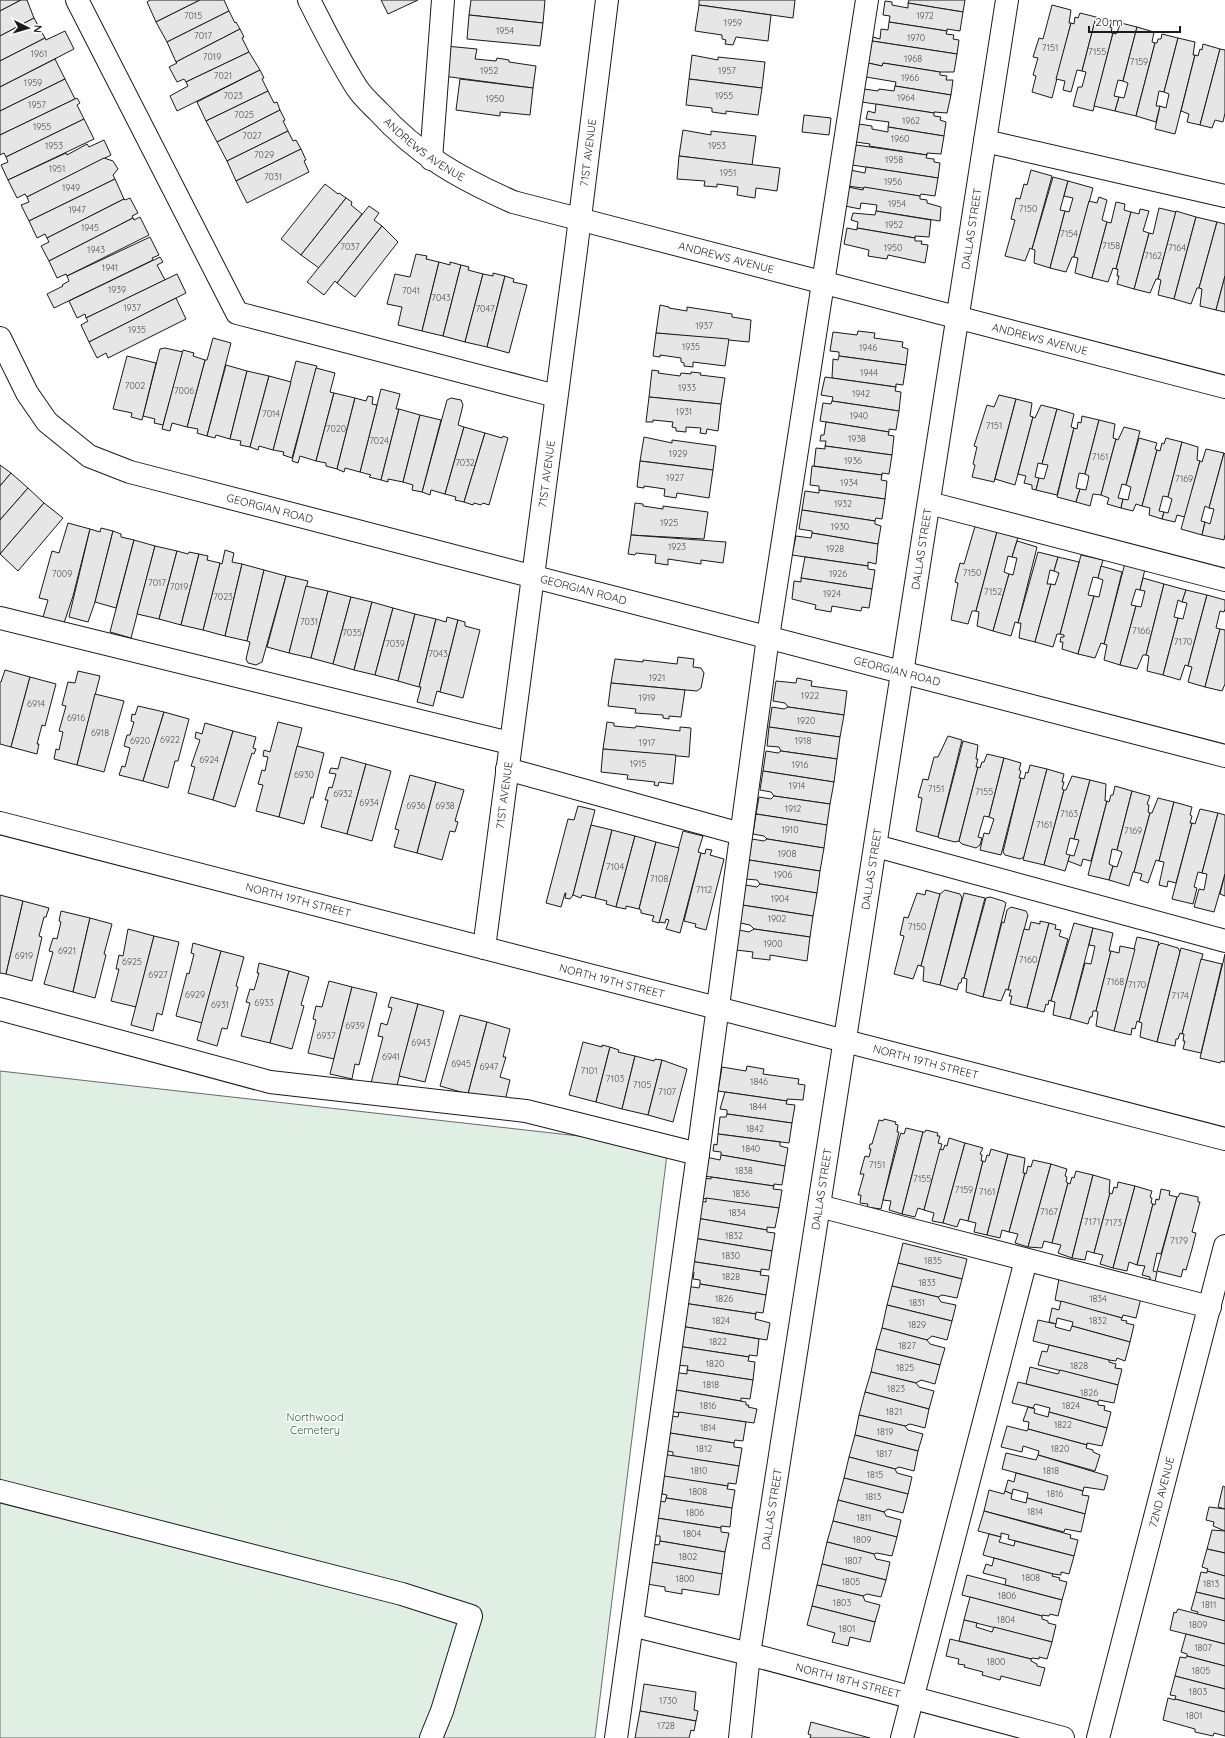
<svg xmlns="http://www.w3.org/2000/svg" width="1225" height="1738" font-family="Quicksand,sans-serif">
	<style>
		.green { fill: #e0efe3; stroke: #6a6a6a }
		.building { fill: #e6e6e6; stroke: #1a1a1a }
		.lines { fill: none; stroke-linecap: round; stroke-linejoin: round }
		.minor-casing { stroke: #1a1a1a; stroke-width: 24 }
		.minor { stroke: #fff; stroke-width: 22 }
		.labels { text-anchor: middle; stroke-width: 3; stroke-linejoin: round; paint-order: stroke }
		.number-label { font-size: 9px; fill: #4d4d4d }
		.street-label { font-size: 11px; fill: #1a1a1a; stroke: #fff }
		.park-label { font-size: 11px; fill: #2b5a34; stroke: #fff }
	</style>
	<rect width="100%" height="100%" fill="#fff"/>
	<polygon class="green" points="0,1071 668,1146 595,1738 0,1738"/>
	<g class="building">
		<polygon points="0,0 21,0 0,11"/>
		<polygon points="21,0 27,0 34,18 0,36 0,11"/>
		<polygon points="150,0 200,0 156,22 147,2"/>
		<polygon points="200,0 224,0 229,11 167,42 156,22"/>
		<polygon points="381,0 418,0 388,14"/>
		<polygon points="471,0 545,0 543,23 469,15"/>
		<polygon points="699,0 795,0 793,18 699,5"/>
		<polygon points="909,0 965,0 963,12 908,3"/>
		<polygon points="885,1 892,2 892,5 908,8 908,3 963,12 960,31 947,29 947,31 889,22 890,16 883,15"/>
		<polygon points="699,5 771,15 768,41 736,37 733,45 725,44 726,40 722,39 722,35 695,31"/>
		<polygon points="1052,5 1071,10 1069,23 1071,23 1052,98 1032,92 1036,76 1033,75 1038,58 1033,57 1039,38 1043,39"/>
		<polygon points="229,11 235,23 236,22 240,29 176,62 167,42"/>
		<polygon points="1080,13 1096,17 1082,71 1077,70 1071,92 1063,90 1065,81 1056,79 1071,23 1074,24 1075,17 1078,18"/>
		<polygon points="469,15 543,23 540,46 467,39"/>
		<polygon points="1096,17 1112,21 1110,27 1112,28 1111,33 1113,33 1093,111 1073,106 1078,87 1082,87 1086,72 1082,71"/>
		<polygon points="34,18 45,38 0,61 0,36"/>
		<polygon points="889,22 947,31 946,34 954,35 953,39 959,40 957,54 872,41 873,37 880,39 881,29 888,30"/>
		<polygon points="1121,23 1137,27 1123,81 1118,80 1114,96 1119,97 1115,111 1094,106 1113,33 1116,34"/>
		<polygon points="1137,27 1154,32 1152,42 1155,43 1136,116 1115,111 1119,97 1124,98 1128,83 1123,81"/>
		<polygon points="240,29 244,37 242,38 249,52 186,82 184,79 177,82 169,67 177,63 176,62"/>
		<polygon points="65,31 74,49 0,87 0,61 45,38 46,40"/>
		<polygon points="1162,34 1178,38 1164,92 1159,91 1156,106 1160,106 1156,122 1136,116 1155,43 1157,43 1158,39 1161,39"/>
		<polygon points="1178,38 1195,42 1193,55 1195,55 1175,134 1155,129 1160,106 1166,108 1169,94 1164,92"/>
		<polygon points="872,41 957,54 954,72 940,72 883,63 882,66 868,63"/>
		<polygon points="1203,44 1220,49 1200,125 1187,122 1189,114 1181,111 1195,55 1198,56 1200,49 1202,50"/>
		<polygon points="446,46 477,49 475,59 496,61 497,58 509,60 509,62 536,66 533,88 443,76"/>
		<polygon points="1220,49 1225,50 1225,113 1223,122 1215,120 1212,128 1200,125"/>
		<polygon points="249,52 260,70 177,111 170,96 188,86 186,82"/>
		<polygon points="692,55 718,60 718,57 765,62 762,88 689,79"/>
		<polygon points="55,59 65,79 0,111 0,87"/>
		<polygon points="868,63 882,66 883,63 940,72 940,75 947,76 946,80 953,80 951,95 895,86 896,82 866,77"/>
		<polygon points="260,70 264,78 262,79 268,91 206,121 197,102"/>
		<polygon points="65,79 75,99 0,135 0,111"/>
		<polygon points="460,79 533,88 530,115 500,112 500,116 456,110"/>
		<polygon points="689,79 762,88 758,115 726,111 726,114 712,112 712,108 686,105"/>
		<polygon points="895,86 951,95 947,113 934,112 934,113 862,102 864,89 878,91 879,89 894,91"/>
		<polygon points="268,91 274,103 277,102 280,110 217,142 206,121"/>
		<polygon points="77,98 80,103 77,105 84,119 6,157 4,153 0,155 0,135"/>
		<polygon points="876,104 934,113 934,116 941,117 940,120 946,122 944,136 888,127 889,122 866,119 868,111 875,113"/>
		<polygon points="280,110 285,120 283,121 288,131 227,161 217,142"/>
		<polygon points="804,115 831,118 829,135 802,132"/>
		<polygon points="84,119 94,139 8,180 1,165 8,162 6,157"/>
		<polygon points="859,124 872,126 872,129 888,132 888,127 944,136 941,154 927,153 927,155 869,146 870,144 856,142"/>
		<polygon points="683,130 711,135 711,131 756,136 752,165 679,156"/>
		<polygon points="288,131 293,141 296,140 301,149 236,181 227,161"/>
		<polygon points="104,140 111,155 27,197 25,194 17,198 8,180 66,153 67,155 87,144 89,147"/>
		<polygon points="856,145 927,155 926,158 934,159 934,162 940,163 938,178 852,165"/>
		<polygon points="301,149 306,160 304,161 309,172 247,203 236,181"/>
		<polygon points="679,156 780,168 777,191 756,188 755,198 737,195 738,187 717,184 717,187 704,186 705,181 677,179"/>
		<polygon points="104,158 113,161 118,169 113,175 115,179 29,221 21,205 29,202 27,197"/>
		<polygon points="866,167 938,178 935,196 921,194 920,196 848,186 850,170 865,173"/>
		<polygon points="1031,170 1052,176 1032,249 1030,248 1025,261 1005,256 1015,220 1011,219 1016,198 1020,199 1024,184 1027,185"/>
		<polygon points="1053,177 1068,181 1060,210 1065,211 1050,268 1034,263 1035,250 1032,249"/>
		<polygon points="115,179 124,199 47,238 45,234 37,238 29,221"/>
		<polygon points="1068,181 1093,188 1074,257 1072,257 1066,272 1050,268 1065,211 1069,212 1073,198 1064,196"/>
		<polygon points="325,184 338,194 339,193 346,198 301,255 281,239"/>
		<polygon points="848,187 863,190 864,187 920,196 920,199 927,200 927,203 941,207 940,221 876,211 877,205 861,203 860,209 845,206"/>
		<polygon points="1099,197 1107,200 1102,220 1107,222 1092,278 1075,273 1078,258 1074,257 1089,201 1097,203"/>
		<polygon points="130,198 138,213 132,216 133,218 49,261 41,246 49,242 47,238 124,199 125,200"/>
		<polygon points="346,198 352,202 351,205 362,214 319,268 301,255"/>
		<polygon points="1116,202 1125,204 1124,210 1131,212 1116,269 1113,268 1108,282 1092,278 1107,222 1111,223"/>
		<polygon points="369,206 379,213 374,220 382,226 337,283 335,281 324,295 307,282"/>
		<polygon points="1159,208 1176,212 1158,279 1156,279 1150,293 1134,289 1149,233 1153,234"/>
		<polygon points="1140,209 1149,211 1143,231 1149,233 1134,289 1117,284 1119,276 1117,276 1118,269 1116,269 1131,212 1139,214"/>
		<polygon points="876,211 931,220 929,237 915,236 915,238 857,228 858,222 851,220 853,213 875,215"/>
		<polygon points="1176,211 1196,217 1174,299 1158,295 1161,280 1158,279"/>
		<polygon points="140,217 149,235 67,276 66,274 57,278 49,261 133,218 134,220"/>
		<polygon points="1196,217 1217,222 1199,288 1197,288 1191,304 1174,299"/>
		<polygon points="1217,222 1225,224 1225,276 1216,310 1200,306 1202,289 1199,288"/>
		<polygon points="382,226 398,242 355,297 337,283"/>
		<polygon points="847,228 857,230 857,228 915,238 915,241 922,241 921,244 928,245 925,263 888,255 887,259 868,256 869,250 844,244"/>
		<polygon points="150,237 159,255 152,258 153,260 54,308 47,294 63,286 62,285 69,281 67,276"/>
		<polygon points="416,254 427,256 426,259 439,262 422,331 398,325 402,307 387,304 395,274 410,277"/>
		<polygon points="160,257 163,262 157,265 165,280 86,318 85,314 77,318 69,301"/>
		<polygon points="439,262 450,265 450,262 461,265 443,336 422,331"/>
		<polygon points="461,265 469,267 468,270 483,274 465,342 443,336"/>
		<polygon points="493,273 505,276 487,347 465,342 483,274 493,276"/>
		<polygon points="177,274 186,293 89,342 81,325 88,321 86,318"/>
		<polygon points="505,276 514,279 513,282 527,285 509,353 487,347"/>
		<polygon points="1225,276 1225,312 1216,310"/>
		<polygon points="176,298 186,319 108,358 106,353 97,358 89,342"/>
		<polygon points="660,305 669,307 669,308 687,311 687,307 700,309 732,314 732,317 751,320 749,342 656,333"/>
		<polygon points="858,331 875,333 874,338 903,342 902,347 908,349 906,365 839,356 839,352 830,351 833,332 857,335"/>
		<polygon points="656,333 729,339 725,366 693,362 693,367 684,366 684,363 681,362 681,358 660,355 660,357 653,356"/>
		<polygon points="213,338 231,343 207,436 197,433 198,429 187,427 205,360 207,360"/>
		<polygon points="165,348 183,352 163,425 154,423 155,419 143,416 160,349"/>
		<polygon points="183,350 194,353 193,356 205,360 187,427 172,423 170,431 162,429"/>
		<polygon points="127,356 156,363 142,420 131,417 132,413 113,409"/>
		<polygon points="839,356 906,365 903,385 896,384 896,387 832,378 833,359 838,360"/>
		<polygon points="296,361 317,366 292,458 283,455 284,452 273,450"/>
		<polygon points="226,365 247,371 230,439 216,435 215,438 207,436"/>
		<polygon points="316,368 335,373 330,392 334,393 316,461 300,456 298,463 292,461"/>
		<polygon points="652,370 659,371 658,373 680,376 681,373 691,374 691,372 701,373 700,375 725,378 721,404 649,397"/>
		<polygon points="247,371 269,376 250,447 240,445 241,441 230,439"/>
		<polygon points="269,376 291,382 273,450 259,446 258,450 250,447"/>
		<polygon points="825,377 896,387 895,391 901,392 899,411 832,401 833,397 821,395"/>
		<polygon points="381,389 400,394 396,409 399,409 381,480 369,477 371,475 360,472"/>
		<polygon points="334,393 355,398 337,469 326,466 326,463 316,461"/>
		<polygon points="999,395 1016,399 994,482 972,477 975,465 973,464 977,447 974,446 987,405 994,407"/>
		<polygon points="368,396 373,397 372,404 377,405 360,472 345,468 344,472 337,469 355,398 366,401"/>
		<polygon points="649,397 721,404 718,431 707,429 706,434 700,433 701,428 686,427 686,432 676,431 676,428 672,427 673,422 653,420 653,422 646,422"/>
		<polygon points="451,398 461,400 463,405 458,425 464,427 445,494 431,490 430,495 422,492 447,400"/>
		<polygon points="1016,399 1032,403 1030,416 1033,417 1015,485 995,479"/>
		<polygon points="832,401 899,411 896,430 889,429 889,432 820,421 823,403 831,404"/>
		<polygon points="1041,405 1057,409 1042,464 1038,463 1035,477 1039,478 1036,490 1032,489 1032,485 1024,483 1026,476 1018,474 1033,417 1035,418"/>
		<polygon points="399,409 420,415 403,482 388,479 388,482 381,480"/>
		<polygon points="1057,409 1074,414 1071,427 1074,428 1057,495 1036,490 1039,478 1044,479 1048,465 1042,464"/>
		<polygon points="420,415 441,420 422,492 412,490 413,485 403,482"/>
		<polygon points="1082,416 1099,420 1085,474 1079,473 1076,488 1080,489 1076,502 1057,497 1074,428 1077,429 1078,422 1081,423"/>
		<polygon points="1099,420 1115,424 1113,438 1116,439 1101,495 1093,494 1090,506 1076,502 1080,489 1086,490 1089,476 1085,474"/>
		<polygon points="826,422 889,432 888,435 894,436 892,455 825,446 826,441 820,441 821,435 824,435"/>
		<polygon points="464,427 485,433 464,502 455,500 456,497 445,494"/>
		<polygon points="1124,427 1140,431 1126,485 1122,484 1118,498 1123,499 1121,508 1107,504 1109,498 1101,495 1116,439 1118,440"/>
		<polygon points="485,433 502,438 503,436 508,438 489,505 483,503 481,505 474,503 473,505 464,502"/>
		<polygon points="644,437 672,443 672,440 716,446 713,470 640,461"/>
		<polygon points="1139,438 1157,443 1155,449 1157,450 1142,506 1136,504 1133,511 1121,508 1123,499 1128,500 1131,487 1126,485"/>
		<polygon points="1166,438 1182,442 1168,497 1163,496 1159,511 1164,512 1162,519 1149,515 1150,508 1142,506 1157,450 1160,451 1162,443 1164,444"/>
		<polygon points="1182,442 1198,447 1197,460 1200,461 1185,517 1177,515 1175,522 1162,519 1164,512 1168,513 1172,499 1168,497"/>
		<polygon points="825,446 892,455 889,474 882,473 882,475 814,466 816,448 825,449"/>
		<polygon points="1206,449 1224,453 1209,508 1205,506 1201,521 1205,522 1202,535 1181,529 1200,461 1202,462"/>
		<polygon points="1224,453 1225,454 1225,534 1224,540 1202,535 1205,522 1210,524 1214,509 1209,508"/>
		<polygon points="640,461 713,470 709,498 677,493 676,498 664,496 665,489 644,486 644,488 637,487"/>
		<polygon points="0,465 11,473 0,486"/>
		<polygon points="812,466 882,475 881,480 887,481 885,499 819,490 819,486 810,485"/>
		<polygon points="11,473 28,488 0,520 0,486"/>
		<polygon points="28,488 44,503 0,554 0,520"/>
		<polygon points="819,490 885,499 882,519 876,518 875,521 802,510 805,491 819,493"/>
		<polygon points="44,503 63,518 18,571 0,554"/>
		<polygon points="635,503 643,504 643,506 663,509 663,506 708,512 704,539 631,535"/>
		<polygon points="802,510 875,521 875,524 881,526 878,544 812,533 812,531 799,529"/>
		<polygon points="68,523 90,529 73,596 64,623 43,617 48,600 39,598 52,551 59,553"/>
		<polygon points="976,523 998,528 976,611 972,611 968,624 951,620 958,583 955,582 960,563 964,564"/>
		<polygon points="101,528 113,531 95,602 88,622 69,617 90,529 100,532"/>
		<polygon points="998,528 1019,534 1012,557 1008,556 1004,572 1009,574 993,631 977,626 979,612 976,611"/>
		<polygon points="113,531 121,534 121,537 134,540 116,608 95,602"/>
		<polygon points="812,533 878,544 876,564 868,562 868,566 792,555 796,536 811,538"/>
		<polygon points="631,535 726,542 723,563 701,560 701,564 668,559 668,565 655,563 656,555 636,553 635,555 628,554"/>
		<polygon points="134,540 155,546 131,638 110,632"/>
		<polygon points="1017,541 1037,547 1018,623 1015,622 1011,636 993,631 1009,574 1013,575 1017,558 1012,557"/>
		<polygon points="155,546 177,551 159,619 137,614"/>
		<polygon points="225,550 234,553 232,562 242,564 225,636 203,630 220,563 222,564"/>
		<polygon points="177,551 188,554 189,552 199,554 181,625 159,619"/>
		<polygon points="1038,552 1058,557 1054,571 1050,570 1047,584 1051,584 1035,642 1019,638 1021,623 1018,623"/>
		<polygon points="199,554 208,556 207,560 220,563 203,630 181,625"/>
		<polygon points="1081,555 1103,560 1098,578 1093,577 1088,595 1094,596 1078,654 1062,649 1063,642 1060,642 1061,637 1064,637 1064,635 1060,634"/>
		<polygon points="805,557 868,566 868,569 875,570 872,589 801,578"/>
		<polygon points="1058,557 1079,562 1060,634 1057,634 1053,647 1035,642 1051,584 1055,585 1059,573 1054,571"/>
		<polygon points="1126,559 1146,565 1140,590 1136,589 1131,605 1136,606 1120,665 1104,660 1107,645 1104,644"/>
		<polygon points="242,564 264,570 247,641 225,636"/>
		<polygon points="1101,566 1122,572 1104,644 1101,643 1095,658 1078,654 1094,596 1099,597 1103,580 1098,578"/>
		<polygon points="264,570 286,576 262,662 256,665 248,663 246,659 250,642 247,641"/>
		<polygon points="286,576 308,581 289,653 267,647"/>
		<polygon points="801,578 872,589 869,608 862,607 861,611 832,606 831,612 815,609 816,605 792,599 794,581 801,582"/>
		<polygon points="1143,578 1164,584 1146,655 1143,655 1137,669 1120,665 1136,606 1141,607 1145,591 1140,590"/>
		<polygon points="1164,584 1186,590 1182,602 1178,600 1174,617 1178,618 1163,675 1147,671 1149,656 1146,655"/>
		<polygon points="306,586 328,591 311,658 289,653"/>
		<polygon points="1186,590 1207,595 1188,666 1185,665 1180,680 1163,675 1178,618 1183,619 1187,603 1182,602"/>
		<polygon points="328,591 351,597 333,664 311,658"/>
		<polygon points="1207,595 1225,600 1225,609 1224,612 1220,611 1216,628 1220,629 1205,687 1188,682 1192,667 1188,666"/>
		<polygon points="351,597 372,602 354,670 333,664"/>
		<polygon points="372,602 393,608 375,675 354,670"/>
		<polygon points="393,608 415,614 398,681 375,675"/>
		<polygon points="415,614 436,619 419,687 398,681"/>
		<polygon points="447,617 458,620 440,692 437,691 433,706 417,702 421,687 419,687 436,619 446,622"/>
		<polygon points="458,620 465,622 465,626 480,630 463,698 440,692"/>
		<polygon points="1220,629 1225,630 1225,684 1222,691 1205,687"/>
		<polygon points="678,657 694,659 693,667 701,668 704,673 701,688 697,691 611,683 615,659 643,662 643,660 677,664"/>
		<polygon points="5,670 30,677 11,747 0,744 0,682 1,682"/>
		<polygon points="78,671 100,676 77,765 54,759 56,749 59,750 63,732 59,731 66,706 62,705 68,682 75,683"/>
		<polygon points="30,677 56,684 45,726 42,725 37,744 39,744 37,754 11,747"/>
		<polygon points="797,678 812,681 811,686 847,691 844,715 788,707 785,703 773,701 776,681 796,683"/>
		<polygon points="611,683 685,690 681,717 669,716 669,719 663,718 663,715 635,713 636,709 608,706"/>
		<polygon points="95,694 124,701 104,772 77,765"/>
		<polygon points="138,706 164,712 143,781 119,775 122,766 125,767 130,748 124,746 127,735 130,735 134,722 131,721 132,714 135,715"/>
		<polygon points="772,707 784,709 788,707 844,715 840,737 769,727"/>
		<polygon points="164,712 189,719 178,761 175,761 168,788 143,781"/>
		<polygon points="278,722 302,728 279,817 256,811 263,785 258,784 262,770 265,771 268,757 263,756 264,750 270,752"/>
		<polygon points="607,722 614,723 614,726 635,728 636,726 680,731 680,727 691,728 689,757 603,749"/>
		<polygon points="205,723 233,731 213,800 188,793 195,767 191,766 200,740 195,738 196,732 202,734"/>
		<polygon points="769,727 840,737 837,759 781,751 779,747 767,746"/>
		<polygon points="233,731 256,737 253,748 256,749 254,754 252,753 235,807 213,800"/>
		<polygon points="948,736 962,740 938,837 916,831 922,798 918,797 923,779 928,780 934,757 938,757"/>
		<polygon points="963,741 978,745 976,759 978,759 976,767 978,767 959,841 955,842 939,838 938,837"/>
		<polygon points="297,746 324,753 313,798 311,797 304,824 279,817"/>
		<polygon points="603,749 676,755 673,784 659,782 658,786 654,785 655,782 627,779 628,775 601,772"/>
		<polygon points="766,751 778,753 781,751 837,759 834,782 763,771"/>
		<polygon points="987,754 1004,758 989,817 984,816 978,837 982,838 980,845 976,848 962,844 959,841 978,767 980,768 982,762 984,762"/>
		<polygon points="341,757 366,764 347,834 321,827 328,800 325,800 329,787 332,788 336,774 329,773 331,768 338,769"/>
		<polygon points="1004,758 1021,763 1019,770 1021,771 1019,778 1021,778 1001,855 980,850 984,833 989,834 994,819 989,817"/>
		<polygon points="366,764 391,771 372,841 347,834"/>
		<polygon points="1030,765 1047,769 1024,857 1020,859 1005,855 1003,852 1021,778 1024,779 1026,772 1028,773"/>
		<polygon points="1047,769 1064,774 1062,782 1064,782 1062,789 1064,790 1044,865 1023,860"/>
		<polygon points="763,771 834,782 830,804 774,796 771,792 760,790"/>
		<polygon points="410,775 436,782 417,853 394,847 399,830 395,829"/>
		<polygon points="1072,776 1090,780 1074,839 1070,838 1066,854 1070,855 1065,871 1044,865 1064,790 1066,790"/>
		<polygon points="1090,780 1106,784 1105,801 1107,801 1091,861 1083,859 1081,866 1068,861 1070,855 1074,856 1079,840 1074,839"/>
		<polygon points="436,782 464,790 455,821 458,822 455,832 450,831 442,860 417,853"/>
		<polygon points="1115,786 1132,791 1117,850 1112,849 1109,864 1113,866 1109,880 1088,875 1107,801 1109,802 1111,795 1113,795"/>
		<polygon points="1132,791 1150,796 1147,804 1149,805 1148,812 1150,813 1134,872 1133,872 1129,886 1109,880 1113,866 1117,867 1122,852 1117,850"/>
		<polygon points="774,796 830,804 827,825 756,814 759,797 771,799"/>
		<polygon points="1158,798 1174,802 1159,861 1156,860 1148,883 1140,880 1142,874 1134,872 1150,813 1152,813"/>
		<polygon points="1174,802 1192,807 1190,815 1192,816 1190,823 1192,823 1176,883 1168,881 1167,887 1159,885 1164,862 1159,861"/>
		<polygon points="578,806 595,810 573,895 570,899 565,898 566,893 565,893 561,907 546,903 568,819 574,820"/>
		<polygon points="1200,809 1218,813 1202,873 1198,872 1194,887 1197,888 1193,904 1172,899 1192,823 1195,824"/>
		<polygon points="1218,813 1225,815 1225,874 1214,912 1194,907 1199,889 1204,890 1207,874 1202,873"/>
		<polygon points="756,814 827,825 824,848 767,839 764,836 753,834"/>
		<polygon points="591,825 612,830 595,898 582,895 581,898 573,895"/>
		<polygon points="612,830 635,836 616,907 606,904 607,901 595,898"/>
		<polygon points="683,831 703,836 698,852 701,853 680,933 666,929 669,920 666,919 665,923 659,922"/>
		<polygon points="635,836 656,842 639,909 626,906 626,909 616,907"/>
		<polygon points="752,839 764,841 767,839 824,848 820,871 749,860"/>
		<polygon points="656,842 679,848 659,923 652,921 654,916 641,913 641,910 639,909"/>
		<polygon points="706,849 712,850 710,855 724,859 706,930 695,927 696,924 684,921 701,853 705,854"/>
		<polygon points="749,860 820,871 817,893 760,884 757,880 746,879"/>
		<polygon points="1225,874 1225,896 1220,894"/>
		<polygon points="760,884 817,893 813,916 742,905 746,885 757,887"/>
		<polygon points="926,890 940,894 921,966 918,965 913,979 894,974 904,936 900,935 904,917 908,918 917,893 925,895"/>
		<polygon points="945,890 960,894 962,898 940,985 923,981 924,967 921,966 940,894"/>
		<polygon points="964,893 985,898 964,978 962,978 961,983 959,983 957,990 940,985"/>
		<polygon points="0,895 23,901 6,974 0,973"/>
		<polygon points="990,897 1003,901 1006,903 983,997 966,992 967,979 964,978 986,898"/>
		<polygon points="23,901 49,908 46,917 44,917 39,936 42,937 32,981 6,974"/>
		<polygon points="742,905 813,916 810,937 754,929 750,925 740,923"/>
		<polygon points="1011,907 1026,911 1028,915 1008,990 1006,989 1001,1001 983,997 1002,922 1004,923 1007,910"/>
		<polygon points="61,911 90,918 73,992 44,984 53,952 49,951 53,938 57,939 61,922 59,921"/>
		<polygon points="90,918 112,924 104,954 106,955 95,998 73,992"/>
		<polygon points="1040,921 1049,923 1027,1008 1010,1004 1012,996 1009,996 1011,990 1008,990 1024,929 1029,930 1031,922 1040,924"/>
		<polygon points="1049,923 1056,925 1055,929 1061,930 1059,936 1068,939 1051,1001 1049,1000 1048,1005 1046,1004 1044,1012 1027,1008"/>
		<polygon points="1074,923 1093,928 1070,1019 1053,1015 1055,1002 1051,1001"/>
		<polygon points="1093,928 1113,933 1109,951 1111,951 1096,1011 1093,1011 1092,1017 1090,1017 1088,1024 1070,1019 1085,963 1091,964 1095,946 1089,945"/>
		<polygon points="128,929 154,936 136,1007 111,1001 119,969 116,969 119,955 123,956"/>
		<polygon points="754,929 810,937 807,961 770,955 770,960 752,958 753,952 736,950 739,930 749,932"/>
		<polygon points="154,936 179,942 162,1015 157,1013 153,1031 131,1025"/>
		<polygon points="1137,937 1159,942 1139,1022 1137,1021 1135,1029 1132,1028 1131,1035 1114,1031"/>
		<polygon points="193,943 221,951 202,1023 176,1016 187,973 189,974 194,954 191,953"/>
		<polygon points="1161,943 1178,948 1180,952 1157,1042 1140,1037 1142,1023 1139,1022 1158,946"/>
		<polygon points="1120,946 1135,949 1114,1031 1096,1026 1098,1012 1096,1011 1111,951 1119,953"/>
		<polygon points="1181,948 1203,954 1182,1034 1180,1033 1178,1039 1176,1039 1175,1046 1157,1042"/>
		<polygon points="221,951 244,957 236,986 238,987 227,1029 222,1028 217,1046 197,1040"/>
		<polygon points="1225,954 1225,1062 1221,1061 1220,1063 1200,1058"/>
		<polygon points="1201,959 1222,964 1201,1053 1183,1049 1185,1041 1183,1041 1184,1034 1182,1034"/>
		<polygon points="259,963 289,971 270,1043 241,1036 250,1003 246,1002 250,989 254,990 259,973 257,973"/>
		<polygon points="289,971 309,977 301,1005 304,1006 292,1049 270,1043"/>
		<polygon points="329,981 352,987 334,1059 308,1053 316,1020 313,1019 316,1006 322,1007"/>
		<polygon points="352,987 377,993 359,1065 355,1064 352,1079 330,1074"/>
		<polygon points="391,997 418,1004 395,1093 370,1087 383,1037 378,1036 381,1023 387,1025 392,1008 388,1007"/>
		<polygon points="418,1004 444,1011 425,1082 399,1076"/>
		<polygon points="460,1015 487,1022 468,1094 440,1086"/>
		<polygon points="487,1022 510,1029 503,1057 506,1057 500,1077 510,1080 505,1101 468,1094"/>
		<polygon points="583,1042 602,1047 602,1045 610,1047 596,1102 569,1095"/>
		<polygon points="610,1047 619,1050 618,1052 635,1056 622,1109 596,1102"/>
		<polygon points="635,1056 654,1061 655,1059 662,1060 648,1115 622,1109"/>
		<polygon points="662,1060 687,1069 673,1122 648,1115"/>
		<polygon points="747,1066 764,1069 763,1074 799,1079 798,1084 805,1085 803,1100 787,1099 787,1101 718,1091 722,1067 746,1071"/>
		<polygon points="725,1092 787,1101 786,1104 795,1105 792,1123 727,1114 727,1110 720,1109"/>
		<polygon points="727,1114 792,1123 789,1143 718,1134 720,1117 726,1117"/>
		<polygon points="884,1119 896,1122 895,1124 898,1125 897,1132 899,1132 881,1209 867,1207 868,1204 860,1203 861,1195 858,1195 864,1174 860,1174 865,1156 869,1157 871,1149 869,1149 870,1144 872,1144 879,1120 883,1121"/>
		<polygon points="906,1128 923,1132 902,1214 889,1210 891,1201 883,1200 899,1139 901,1133 904,1134"/>
		<polygon points="926,1130 938,1133 937,1136 940,1136 938,1143 942,1144 924,1210 918,1208 915,1217 902,1214 923,1132 925,1132"/>
		<polygon points="718,1134 780,1142 780,1146 788,1148 785,1166 721,1155 721,1152 713,1151 714,1144 717,1145"/>
		<polygon points="949,1138 965,1143 943,1223 932,1221 934,1213 924,1210 940,1149 943,1150 945,1145 947,1146"/>
		<polygon points="965,1143 983,1148 980,1154 982,1155 981,1161 983,1161 968,1221 960,1219 957,1227 943,1223"/>
		<polygon points="991,1149 1008,1154 987,1235 974,1232 976,1223 968,1221 983,1161 985,1162 987,1155 989,1156"/>
		<polygon points="1008,1154 1025,1158 1023,1173 1025,1173 1009,1232 1002,1230 1000,1238 987,1235"/>
		<polygon points="721,1155 785,1166 782,1185 774,1184 774,1186 704,1176 706,1157 720,1160"/>
		<polygon points="1033,1160 1051,1164 1028,1247 1015,1243 1018,1234 1009,1232 1025,1173 1026,1174 1028,1166 1031,1167"/>
		<polygon points="1051,1164 1067,1169 1065,1176 1067,1177 1066,1182 1068,1183 1052,1243 1044,1241 1042,1248 1028,1247"/>
		<polygon points="1076,1171 1093,1175 1072,1258 1058,1253 1061,1245 1052,1243 1068,1183 1070,1184 1072,1177 1074,1178"/>
		<polygon points="1093,1175 1110,1180 1109,1193 1110,1193 1094,1253 1087,1251 1085,1260 1072,1258"/>
		<polygon points="711,1177 774,1186 773,1189 782,1190 779,1208 700,1198 703,1178 711,1179"/>
		<polygon points="1118,1182 1135,1186 1113,1268 1100,1264 1103,1255 1094,1253 1110,1193 1112,1194 1114,1187 1117,1188"/>
		<polygon points="1135,1186 1152,1191 1150,1197 1152,1198 1151,1203 1153,1204 1137,1265 1129,1262 1127,1271 1113,1268"/>
		<polygon points="1161,1189 1170,1191 1169,1195 1177,1197 1161,1254 1157,1253 1153,1271 1157,1272 1155,1282 1150,1281 1150,1277 1142,1275 1145,1266 1137,1265 1153,1204 1155,1205 1156,1199 1159,1200"/>
		<polygon points="1180,1193 1198,1197 1198,1202 1200,1202 1192,1232 1196,1233 1192,1249 1186,1270 1183,1269 1181,1277 1157,1271 1177,1197 1178,1197"/>
		<polygon points="706,1198 779,1208 775,1228 767,1227 767,1230 696,1218 699,1201 706,1202"/>
		<polygon points="696,1218 767,1230 767,1232 775,1233 772,1251 693,1238"/>
		<polygon points="693,1238 772,1251 769,1270 761,1269 761,1272 689,1261"/>
		<polygon points="903,1243 967,1259 962,1279 898,1263"/>
		<polygon points="689,1261 761,1272 760,1275 769,1276 766,1295 700,1284 700,1280 693,1279 694,1272 687,1271"/>
		<polygon points="898,1263 962,1279 957,1298 942,1295 938,1297 892,1286"/>
		<polygon points="1059,1279 1141,1298 1136,1318 1123,1315 1122,1318 1055,1300"/>
		<polygon points="700,1284 766,1295 763,1313 756,1312 756,1314 683,1303 686,1286 699,1288"/>
		<polygon points="892,1286 938,1297 941,1302 956,1305 952,1321 887,1305"/>
		<polygon points="1061,1301 1122,1318 1121,1320 1127,1321 1126,1323 1134,1325 1130,1342 1072,1326 1073,1322 1057,1318 1056,1324 1049,1322 1052,1308 1059,1310"/>
		<polygon points="683,1303 756,1314 755,1319 770,1323 767,1340 680,1326"/>
		<polygon points="887,1305 952,1321 947,1340 932,1336 927,1340 882,1328"/>
		<polygon points="1038,1320 1056,1324 1055,1327 1070,1331 1072,1326 1130,1342 1125,1361 1117,1358 1116,1361 1109,1360 1033,1341"/>
		<polygon points="680,1326 759,1339 757,1356 749,1355 749,1357 677,1346"/>
		<polygon points="882,1328 927,1340 930,1344 945,1348 940,1365 876,1349"/>
		<polygon points="1049,1345 1109,1360 1109,1362 1116,1364 1115,1368 1122,1369 1118,1385 1038,1365 1042,1351 1047,1352"/>
		<polygon points="677,1346 749,1357 748,1361 755,1362 753,1380 687,1370 688,1366 674,1365"/>
		<polygon points="876,1349 940,1365 935,1384 921,1380 916,1383 871,1372"/>
		<polygon points="1030,1367 1058,1374 1060,1370 1118,1385 1114,1403 1099,1400 1098,1402 1026,1384"/>
		<polygon points="687,1370 753,1380 750,1399 741,1398 741,1401 670,1389 673,1372 687,1374"/>
		<polygon points="871,1372 916,1383 919,1387 934,1391 929,1409 865,1392"/>
		<polygon points="1018,1382 1098,1402 1098,1405 1105,1406 1104,1410 1111,1412 1107,1428 1049,1412 1050,1408 1035,1404 1033,1408 1012,1403"/>
		<polygon points="670,1389 746,1402 746,1405 749,1405 748,1407 757,1409 754,1423 667,1411"/>
		<polygon points="865,1392 929,1409 925,1428 910,1424 905,1426 859,1415"/>
		<polygon points="1028,1407 1035,1409 1034,1413 1048,1417 1049,1412 1107,1428 1102,1446 1087,1443 1087,1445 1028,1429 1029,1422 1023,1421"/>
		<polygon points="679,1412 746,1422 743,1441 735,1440 734,1443 670,1433 672,1416 678,1417"/>
		<polygon points="859,1415 905,1426 908,1430 923,1434 918,1451 855,1435"/>
		<polygon points="1007,1426 1027,1431 1028,1429 1087,1445 1086,1448 1093,1450 1093,1452 1100,1455 1095,1471 1038,1455 1039,1451 1023,1446 1022,1452 1001,1447"/>
		<polygon points="670,1433 734,1443 734,1447 742,1448 739,1466 673,1456 673,1452 667,1451"/>
		<polygon points="855,1435 918,1451 914,1471 899,1467 895,1469 849,1457"/>
		<polygon points="1006,1453 1036,1460 1038,1455 1108,1476 1104,1490 1084,1487 1083,1491 1002,1469"/>
		<polygon points="662,1454 739,1466 736,1484 728,1483 728,1486 659,1476"/>
		<polygon points="849,1457 895,1469 897,1473 912,1477 908,1494 844,1478"/>
		<polygon points="1016,1473 1083,1491 1082,1495 1089,1496 1085,1514 1027,1498 1028,1493 1013,1489 1012,1494 1005,1491 1008,1480 1014,1482"/>
		<polygon points="664,1476 728,1486 727,1489 735,1490 732,1508 666,1498 667,1495 662,1494"/>
		<polygon points="844,1478 908,1494 903,1513 888,1509 884,1512 838,1500"/>
		<polygon points="1223,1486 1225,1487 1225,1509 1218,1507"/>
		<polygon points="989,1490 1004,1494 1005,1491 1012,1494 1011,1499 1026,1503 1027,1498 1085,1514 1081,1532 1065,1529 1064,1532 984,1511"/>
		<polygon points="666,1498 732,1508 730,1527 721,1526 721,1528 657,1518 660,1501 665,1502"/>
		<polygon points="838,1500 884,1512 886,1516 901,1520 897,1537 833,1521"/>
		<polygon points="1209,1507 1225,1509 1225,1531 1213,1526 1214,1522 1206,1520"/>
		<polygon points="984,1511 1071,1535 1070,1538 1078,1540 1074,1556 1008,1539 1009,1535 1001,1533 1001,1537 978,1531"/>
		<polygon points="657,1518 721,1528 721,1532 729,1533 725,1552 660,1541 660,1536 655,1536"/>
		<polygon points="833,1521 897,1537 892,1556 877,1553 874,1554 827,1542"/>
		<polygon points="1212,1530 1225,1531 1225,1553 1207,1549"/>
		<polygon points="989,1534 1001,1537 999,1542 1014,1546 1015,1541 1074,1556 1069,1574 1061,1572 1061,1575 1053,1574 983,1555"/>
		<polygon points="660,1541 725,1552 722,1574 651,1562 652,1544 659,1545"/>
		<polygon points="827,1542 874,1554 876,1559 890,1562 886,1580 822,1564"/>
		<polygon points="1207,1549 1225,1553 1225,1576 1207,1571 1208,1569 1202,1567"/>
		<polygon points="994,1558 1053,1574 1052,1576 1060,1578 1059,1580 1067,1582 1062,1600 1005,1585 1006,1579 983,1573 986,1564 992,1566"/>
		<polygon points="651,1562 722,1574 719,1595 682,1589 682,1594 665,1591 665,1587 647,1584"/>
		<polygon points="822,1564 886,1580 881,1597 867,1594 863,1596 817,1585"/>
		<polygon points="1207,1571 1225,1576 1225,1599 1196,1592 1201,1572 1207,1573"/>
		<polygon points="967,1575 1062,1600 1058,1616 1050,1614 1049,1616 1042,1615 1042,1616 962,1595"/>
		<polygon points="817,1585 863,1596 865,1601 880,1605 875,1622 812,1606"/>
		<polygon points="1196,1592 1225,1599 1225,1621 1197,1614 1198,1612 1191,1610"/>
		<polygon points="970,1597 1042,1616 1042,1619 1048,1621 1048,1623 1056,1625 1052,1642 964,1620"/>
		<polygon points="812,1606 875,1622 870,1642 850,1637 848,1646 832,1642 835,1633 807,1625"/>
		<polygon points="1178,1609 1225,1621 1225,1644 1170,1630 1174,1612 1176,1613"/>
		<polygon points="964,1620 977,1623 976,1627 992,1632 994,1627 1052,1642 1047,1659 1039,1657 1039,1659 1032,1658 1031,1659 959,1641"/>
		<polygon points="1186,1634 1225,1644 1225,1666 1187,1656 1187,1654 1181,1652"/>
		<polygon points="950,1639 1031,1659 1031,1661 1037,1664 1037,1666 1045,1668 1040,1686 1001,1676 1000,1680 982,1675 983,1672 964,1667 965,1665 958,1664 959,1659 946,1656"/>
		<polygon points="1187,1656 1225,1666 1225,1689 1175,1676 1180,1657 1186,1658"/>
		<polygon points="1175,1676 1225,1689 1225,1712 1175,1699 1176,1696 1170,1695"/>
		<polygon points="644,1684 696,1692 694,1710 698,1711 696,1721 640,1711"/>
		<polygon points="1168,1698 1175,1700 1175,1699 1225,1712 1225,1736 1214,1733 1213,1736 1195,1732 1195,1729 1163,1720"/>
		<polygon points="640,1711 696,1721 694,1731 691,1730 689,1738 635,1738"/>
		<polygon points="811,1722 870,1738 810,1738 811,1735 808,1734"/>
	</g>
	<g class="lines">
		<defs>
			<g id="minor">
				<polyline points="77,0 237,313 556,396"/>
				<path id="s1" d="M 309,0 C 324,30 339,60 357,88 C 363,97 371,104 378,111 C 418,155 459,178 513,202 L 1225,387"/>
				<polyline points="985,141 1225,196"/>
				<polyline points="431,159 443,0"/>
				<path id="s2" d="M 0,338 L 27,393 L 47,422 L 89,456 L 130,472 L 1225,756"/>
				<polyline points="929,503 1225,580"/>
				<polyline points="0,618 510,743"/>
				<polyline points="507,769 741,834"/>
				<path id="s3" d="M 0,823 L 1225,1139"/>
				<polyline points="876,846 1225,941"/>
				<path id="s4" d="M 484,948 L 576,250 L 607,0"/>
				<polyline points="0,1009 270,1082 526,1111 698,1154"/>
				<polyline points="819,1206 1210,1307"/>
				<polyline points="0,1491 402,1594 471,1616 442,1711 431,1738"/>
				<path id="s5" d="M 632,1625 L 749,1654 L 1063,1738"/>
				<polyline points="616,1738 698,1154 768,637 867,0"/>
				<path id="s6" d="M 740,1738 L 749,1654 L 1007,0"/>
				<polyline points="902,1738 1026,1260"/>
				<path id="s7" d="M 1098,1738 L 1225,1246"/>
			</g>
		</defs>
		<use href="#minor" class="minor-casing"/>
		<use href="#minor" class="minor"/>
	</g>
	<g class="labels">
		<g class="number-label">
			<text x="193" y="19">7015</text>
			<text x="925" y="19">1972</text>
			<text x="733" y="26">1959</text>
			<text x="505" y="34">1954</text>
			<text x="203" y="39">7017</text>
			<text x="916" y="41">1970</text>
			<text x="1050" y="51">7151</text>
			<text x="1097" y="55">7155</text>
			<text x="39" y="57">1961</text>
			<text x="212" y="60">7019</text>
			<text x="913" y="62">1968</text>
			<text x="1139" y="65">7159</text>
			<text x="489" y="74">1952</text>
			<text x="727" y="74">1957</text>
			<text x="223" y="79">7021</text>
			<text x="910" y="81">1966</text>
			<text x="33" y="86">1959</text>
			<text x="233" y="99">7023</text>
			<text x="724" y="99">1955</text>
			<text x="906" y="101">1964</text>
			<text x="495" y="102">1950</text>
			<text x="37" y="108">1957</text>
			<text x="244" y="118">7025</text>
			<text x="911" y="124">1962</text>
			<text x="42" y="130">1955</text>
			<text x="252" y="139">7027</text>
			<text x="900" y="142">1960</text>
			<text x="54" y="149">1953</text>
			<text x="717" y="149">1953</text>
			<text x="264" y="158">7029</text>
			<text x="894" y="163">1958</text>
			<text x="57" y="172">1951</text>
			<text x="728" y="176">1951</text>
			<text x="273" y="180">7031</text>
			<text x="893" y="185">1956</text>
			<text x="71" y="191">1949</text>
			<text x="897" y="207">1954</text>
			<text x="1028" y="212">7150</text>
			<text x="77" y="213">1947</text>
			<text x="894" y="228">1952</text>
			<text x="90" y="231">1945</text>
			<text x="1069" y="237">7154</text>
			<text x="1111" y="249">7158</text>
			<text x="350" y="250">7037</text>
			<text x="893" y="251">1950</text>
			<text x="1177" y="251">7164</text>
			<text x="96" y="253">1943</text>
			<text x="1153" y="259">7162</text>
			<text x="110" y="271">1941</text>
			<text x="117" y="293">1939</text>
			<text x="411" y="294">7041</text>
			<text x="441" y="301">7043</text>
			<text x="132" y="311">1937</text>
			<text x="485" y="312">7047</text>
			<text x="704" y="329">1937</text>
			<text x="137" y="333">1935</text>
			<text x="691" y="350">1935</text>
			<text x="868" y="351">1946</text>
			<text x="869" y="376">1944</text>
			<text x="135" y="389">7002</text>
			<text x="687" y="391">1933</text>
			<text x="184" y="394">7006</text>
			<text x="861" y="397">1942</text>
			<text x="684" y="415">1931</text>
			<text x="271" y="417">7014</text>
			<text x="859" y="419">1940</text>
			<text x="994" y="429">7151</text>
			<text x="336" y="432">7020</text>
			<text x="857" y="442">1938</text>
			<text x="379" y="444">7024</text>
			<text x="678" y="457">1929</text>
			<text x="1100" y="460">7161</text>
			<text x="853" y="464">1936</text>
			<text x="465" y="466">7032</text>
			<text x="675" y="481">1927</text>
			<text x="1184" y="482">7169</text>
			<text x="849" y="486">1934</text>
			<text x="843" y="507">1932</text>
			<text x="669" y="526">1925</text>
			<text x="840" y="530">1930</text>
			<text x="677" y="550">1923</text>
			<text x="835" y="552">1928</text>
			<text x="972" y="576">7150</text>
			<text x="62" y="577">7009</text>
			<text x="838" y="577">1926</text>
			<text x="157" y="586">7017</text>
			<text x="179" y="590">7019</text>
			<text x="993" y="595">7152</text>
			<text x="832" y="597">1924</text>
			<text x="223" y="600">7023</text>
			<text x="309" y="625">7031</text>
			<text x="1141" y="634">7166</text>
			<text x="352" y="636">7035</text>
			<text x="1183" y="645">7170</text>
			<text x="395" y="647">7039</text>
			<text x="438" y="657">7043</text>
			<text x="657" y="681">1921</text>
			<text x="810" y="699">1922</text>
			<text x="647" y="701">1919</text>
			<text x="36" y="707">6914</text>
			<text x="76" y="721">6916</text>
			<text x="806" y="724">1920</text>
			<text x="100" y="736">6918</text>
			<text x="170" y="743">6922</text>
			<text x="140" y="744">6920</text>
			<text x="803" y="744">1918</text>
			<text x="647" y="746">1917</text>
			<text x="209" y="763">6924</text>
			<text x="638" y="767">1915</text>
			<text x="800" y="768">1916</text>
			<text x="304" y="778">6930</text>
			<text x="797" y="789">1914</text>
			<text x="936" y="792">7151</text>
			<text x="984" y="795">7155</text>
			<text x="343" y="797">6932</text>
			<text x="369" y="806">6934</text>
			<text x="416" y="809">6936</text>
			<text x="445" y="809">6938</text>
			<text x="793" y="812">1912</text>
			<text x="1069" y="817">7163</text>
			<text x="1044" y="828">7161</text>
			<text x="790" y="833">1910</text>
			<text x="1133" y="834">7169</text>
			<text x="787" y="857">1908</text>
			<text x="615" y="870">7104</text>
			<text x="783" y="878">1906</text>
			<text x="659" y="882">7108</text>
			<text x="704" y="893">7112</text>
			<text x="780" y="902">1904</text>
			<text x="777" y="922">1902</text>
			<text x="917" y="930">7150</text>
			<text x="773" y="947">1900</text>
			<text x="67" y="954">6921</text>
			<text x="24" y="959">6919</text>
			<text x="1028" y="963">7160</text>
			<text x="132" y="965">6925</text>
			<text x="158" y="978">6927</text>
			<text x="1115" y="985">7168</text>
			<text x="1137" y="988">7170</text>
			<text x="195" y="998">6929</text>
			<text x="1180" y="999">7174</text>
			<text x="264" y="1006">6933</text>
			<text x="220" y="1008">6931</text>
			<text x="355" y="1029">6939</text>
			<text x="326" y="1039">6937</text>
			<text x="421" y="1046">6943</text>
			<text x="391" y="1060">6941</text>
			<text x="461" y="1067">6945</text>
			<text x="489" y="1070">6947</text>
			<text x="589" y="1074">7101</text>
			<text x="615" y="1082">7103</text>
			<text x="759" y="1085">1846</text>
			<text x="642" y="1088">7105</text>
			<text x="667" y="1095">7107</text>
			<text x="758" y="1110">1844</text>
			<text x="755" y="1132">1842</text>
			<text x="751" y="1152">1840</text>
			<text x="877" y="1168">7151</text>
			<text x="744" y="1174">1838</text>
			<text x="922" y="1182">7155</text>
			<text x="964" y="1193">7159</text>
			<text x="987" y="1195">7161</text>
			<text x="741" y="1197">1836</text>
			<text x="1049" y="1215">7167</text>
			<text x="737" y="1216">1834</text>
			<text x="1092" y="1225">7171</text>
			<text x="1113" y="1226">7173</text>
			<text x="734" y="1239">1832</text>
			<text x="1179" y="1244">7179</text>
			<text x="731" y="1259">1830</text>
			<text x="933" y="1264">1835</text>
			<text x="731" y="1280">1828</text>
			<text x="927" y="1286">1833</text>
			<text x="724" y="1302">1826</text>
			<text x="1098" y="1302">1834</text>
			<text x="917" y="1306">1831</text>
			<text x="721" y="1324">1824</text>
			<text x="1098" y="1324">1832</text>
			<text x="917" y="1328">1829</text>
			<text x="718" y="1345">1822</text>
			<text x="907" y="1349">1827</text>
			<text x="715" y="1367">1820</text>
			<text x="1079" y="1369">1828</text>
			<text x="905" y="1371">1825</text>
			<text x="711" y="1388">1818</text>
			<text x="896" y="1392">1823</text>
			<text x="1089" y="1396">1826</text>
			<text x="708" y="1409">1816</text>
			<text x="1071" y="1409">1824</text>
			<text x="894" y="1415">1821</text>
			<text x="1063" y="1428">1822</text>
			<text x="708" y="1431">1814</text>
			<text x="885" y="1435">1819</text>
			<text x="704" y="1452">1812</text>
			<text x="1060" y="1452">1820</text>
			<text x="884" y="1457">1817</text>
			<text x="699" y="1474">1810</text>
			<text x="1051" y="1474">1818</text>
			<text x="875" y="1478">1815</text>
			<text x="698" y="1495">1808</text>
			<text x="1055" y="1497">1816</text>
			<text x="873" y="1500">1813</text>
			<text x="1035" y="1515">1814</text>
			<text x="695" y="1516">1806</text>
			<text x="864" y="1521">1811</text>
			<text x="692" y="1537">1804</text>
			<text x="862" y="1543">1809</text>
			<text x="688" y="1560">1802</text>
			<text x="853" y="1564">1807</text>
			<text x="1031" y="1581">1808</text>
			<text x="685" y="1582">1800</text>
			<text x="851" y="1585">1805</text>
			<text x="1211" y="1587">1813</text>
			<text x="1007" y="1599">1806</text>
			<text x="842" y="1606">1803</text>
			<text x="1209" y="1608">1811</text>
			<text x="1006" y="1623">1804</text>
			<text x="1198" y="1628">1809</text>
			<text x="847" y="1632">1801</text>
			<text x="1203" y="1651">1807</text>
			<text x="996" y="1665">1800</text>
			<text x="1201" y="1674">1805</text>
			<text x="1198" y="1695">1803</text>
			<text x="668" y="1704">1730</text>
			<text x="1194" y="1719">1801</text>
			<text x="666" y="1729">1728</text>
		</g>
		<g class="street-label">
			<text dy="4" stroke="none"><textPath href="#s1" startOffset="192">ANDREWS AVENUE</textPath></text>
			<text dy="4" stroke="none"><textPath href="#s4" startOffset="802">71ST AVENUE</textPath></text>
			<text dy="4" stroke="none"><textPath href="#s6" startOffset="1527">DALLAS STREET</textPath></text>
			<text dy="4" stroke="none"><textPath href="#s1" startOffset="516">ANDREWS AVENUE</textPath></text>
			<text dy="4" stroke="none"><textPath href="#s1" startOffset="840">ANDREWS AVENUE</textPath></text>
			<text dy="4" stroke="none"><textPath href="#s4" startOffset="478">71ST AVENUE</textPath></text>
			<text dy="4" stroke="none"><textPath href="#s2" startOffset="339">GEORGIAN ROAD</textPath></text>
			<text dy="4" stroke="none"><textPath href="#s6" startOffset="1203">DALLAS STREET</textPath></text>
			<text dy="4" stroke="none"><textPath href="#s2" startOffset="663">GEORGIAN ROAD</textPath></text>
			<text dy="4" stroke="none"><textPath href="#s2" startOffset="987">GEORGIAN ROAD</textPath></text>
			<text dy="4" stroke="none"><textPath href="#s4" startOffset="154">71ST AVENUE</textPath></text>
			<text dy="4" stroke="none"><textPath href="#s6" startOffset="879">DALLAS STREET</textPath></text>
			<text dy="4" stroke="none"><textPath href="#s3" startOffset="308">NORTH 19TH STREET</textPath></text>
			<text dy="4" stroke="none"><textPath href="#s3" startOffset="632">NORTH 19TH STREET</textPath></text>
			<text dy="4" stroke="none"><textPath href="#s3" startOffset="956">NORTH 19TH STREET</textPath></text>
			<text dy="4" stroke="none"><textPath href="#s6" startOffset="555">DALLAS STREET</textPath></text>
			<text dy="4" stroke="none"><textPath href="#s7" startOffset="254">72ND AVENUE</textPath></text>
			<text dy="4" stroke="none"><textPath href="#s6" startOffset="231">DALLAS STREET</textPath></text>
			<text dy="4" stroke="none"><textPath href="#s5" startOffset="223">NORTH 18TH STREET</textPath></text>
		</g>
		<g class="park-label">
			<text x="315" y="1421">Northwood<tspan x="315" dy="13">Cemetery</tspan></text>
		</g>
	</g>
	<g transform="translate(28 28) rotate(95)" stroke="#ffffff" stroke-width="3" paint-order="stroke">
	<path d="M0-3L7 15L0 10L-7 15Z" fill="#1a1a1a"/>
	<text y="-6" font-size="11" font-weight="bold" text-anchor="middle" fill="#1a1a1a">N</text>
	</g>
	<path d="M1089 26v6h91v-6" fill="none" stroke="#1a1a1a" stroke-width="2"/>
	<text x="1095" y="26" font-size="12" fill="#1a1a1a" stroke="#ffffff" stroke-width="3" paint-order="stroke">20 m</text>
</svg>
